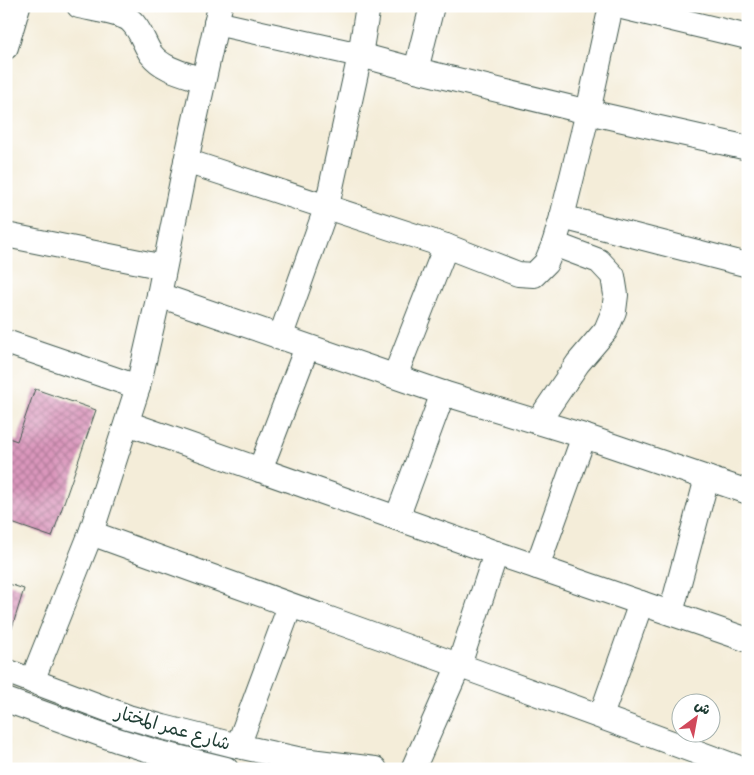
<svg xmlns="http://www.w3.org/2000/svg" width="754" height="775" font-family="Dekko,'Playpen Sans Arabic',sans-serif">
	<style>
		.building { fill: url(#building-cross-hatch) }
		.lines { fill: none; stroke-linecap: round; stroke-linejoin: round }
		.minor-casing { stroke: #3f574d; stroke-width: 26 }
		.minor { stroke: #fff; stroke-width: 24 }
		.labels { text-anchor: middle; stroke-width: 4; stroke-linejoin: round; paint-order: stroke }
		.street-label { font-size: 18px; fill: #1f3d34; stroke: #fff }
	</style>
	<defs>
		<pattern id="building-cross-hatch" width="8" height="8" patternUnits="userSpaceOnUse" patternTransform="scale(1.25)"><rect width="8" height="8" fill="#da96bc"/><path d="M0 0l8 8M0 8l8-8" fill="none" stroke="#b07c9a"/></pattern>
	</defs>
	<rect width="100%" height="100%" fill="#fff"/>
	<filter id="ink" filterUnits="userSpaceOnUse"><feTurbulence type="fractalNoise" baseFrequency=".02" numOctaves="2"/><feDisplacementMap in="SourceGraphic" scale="10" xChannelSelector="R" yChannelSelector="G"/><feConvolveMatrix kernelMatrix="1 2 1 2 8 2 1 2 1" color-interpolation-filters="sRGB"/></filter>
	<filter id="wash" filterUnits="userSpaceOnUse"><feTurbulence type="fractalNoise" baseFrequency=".0096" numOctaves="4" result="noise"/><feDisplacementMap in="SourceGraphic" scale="20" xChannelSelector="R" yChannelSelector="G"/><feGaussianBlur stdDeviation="1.12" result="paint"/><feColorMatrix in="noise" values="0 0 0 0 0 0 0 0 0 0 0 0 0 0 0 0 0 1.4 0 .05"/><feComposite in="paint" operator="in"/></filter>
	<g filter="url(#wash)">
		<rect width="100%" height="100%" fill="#f4edd9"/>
		<g id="blocks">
			<g class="building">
				<polygon points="35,389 96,410 52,537 6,521 6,437 17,441"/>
				<polygon points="6,583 24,589 7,644 6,644"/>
			</g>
		</g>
	</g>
	<g filter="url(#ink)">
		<use href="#blocks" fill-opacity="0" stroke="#3f574d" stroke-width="1"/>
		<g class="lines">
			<defs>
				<g id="minor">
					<path d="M 79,6 C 91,9 123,13 131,21 C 141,30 144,44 151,54 C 163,70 186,74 203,80"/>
					<polyline points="618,6 748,37"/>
					<polyline points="216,23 360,55 416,70 588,112 748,148"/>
					<polyline points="6,47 18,6"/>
					<polyline points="416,70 432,6"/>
					<polyline points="186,161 446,246 518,274 534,275 546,263 554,244 562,217 588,112 611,6"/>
					<polyline points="562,217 748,265"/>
					<polyline points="6,235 164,267"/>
					<polyline points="159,295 443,393 584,436 748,492"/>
					<polyline points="280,338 327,206 360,55 368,6"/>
					<polyline points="6,342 138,387"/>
					<polyline points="395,376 446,246"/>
					<polyline points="538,422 578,363 606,330 614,311 616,295 613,276 599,261 554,244"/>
					<polyline points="127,423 496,553 537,567 748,640"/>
					<polyline points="260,470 307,347"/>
					<polyline points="397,518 443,393"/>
					<path d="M 91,533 C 308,612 526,688 742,769"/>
					<polyline points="537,567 584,436"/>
					<polyline points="671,613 707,478"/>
					<polyline points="6,671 128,717 163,727 238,746 302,760 375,769"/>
					<polyline points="32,681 91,533 138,387 159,295 186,161 220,6"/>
					<polyline points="6,700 117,740 156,752 226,769"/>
					<polyline points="601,716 641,603"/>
					<polyline points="238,746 290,606"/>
					<polyline points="413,769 459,665 496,553"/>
				</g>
			</defs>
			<use href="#minor" class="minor-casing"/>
			<use href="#minor" class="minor"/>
		</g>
	</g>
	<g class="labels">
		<g class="street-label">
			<text transform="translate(173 728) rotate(16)" y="6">شارع عمر المختار</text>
		</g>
	</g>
	<rect width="754" height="775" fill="none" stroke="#fff" stroke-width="25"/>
	<g transform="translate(696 718) rotate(32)"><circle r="24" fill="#ffffff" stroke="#a5b1ae"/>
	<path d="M0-4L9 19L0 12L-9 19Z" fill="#d1495b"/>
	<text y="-8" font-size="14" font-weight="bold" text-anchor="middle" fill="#1f3d34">ش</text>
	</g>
</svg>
